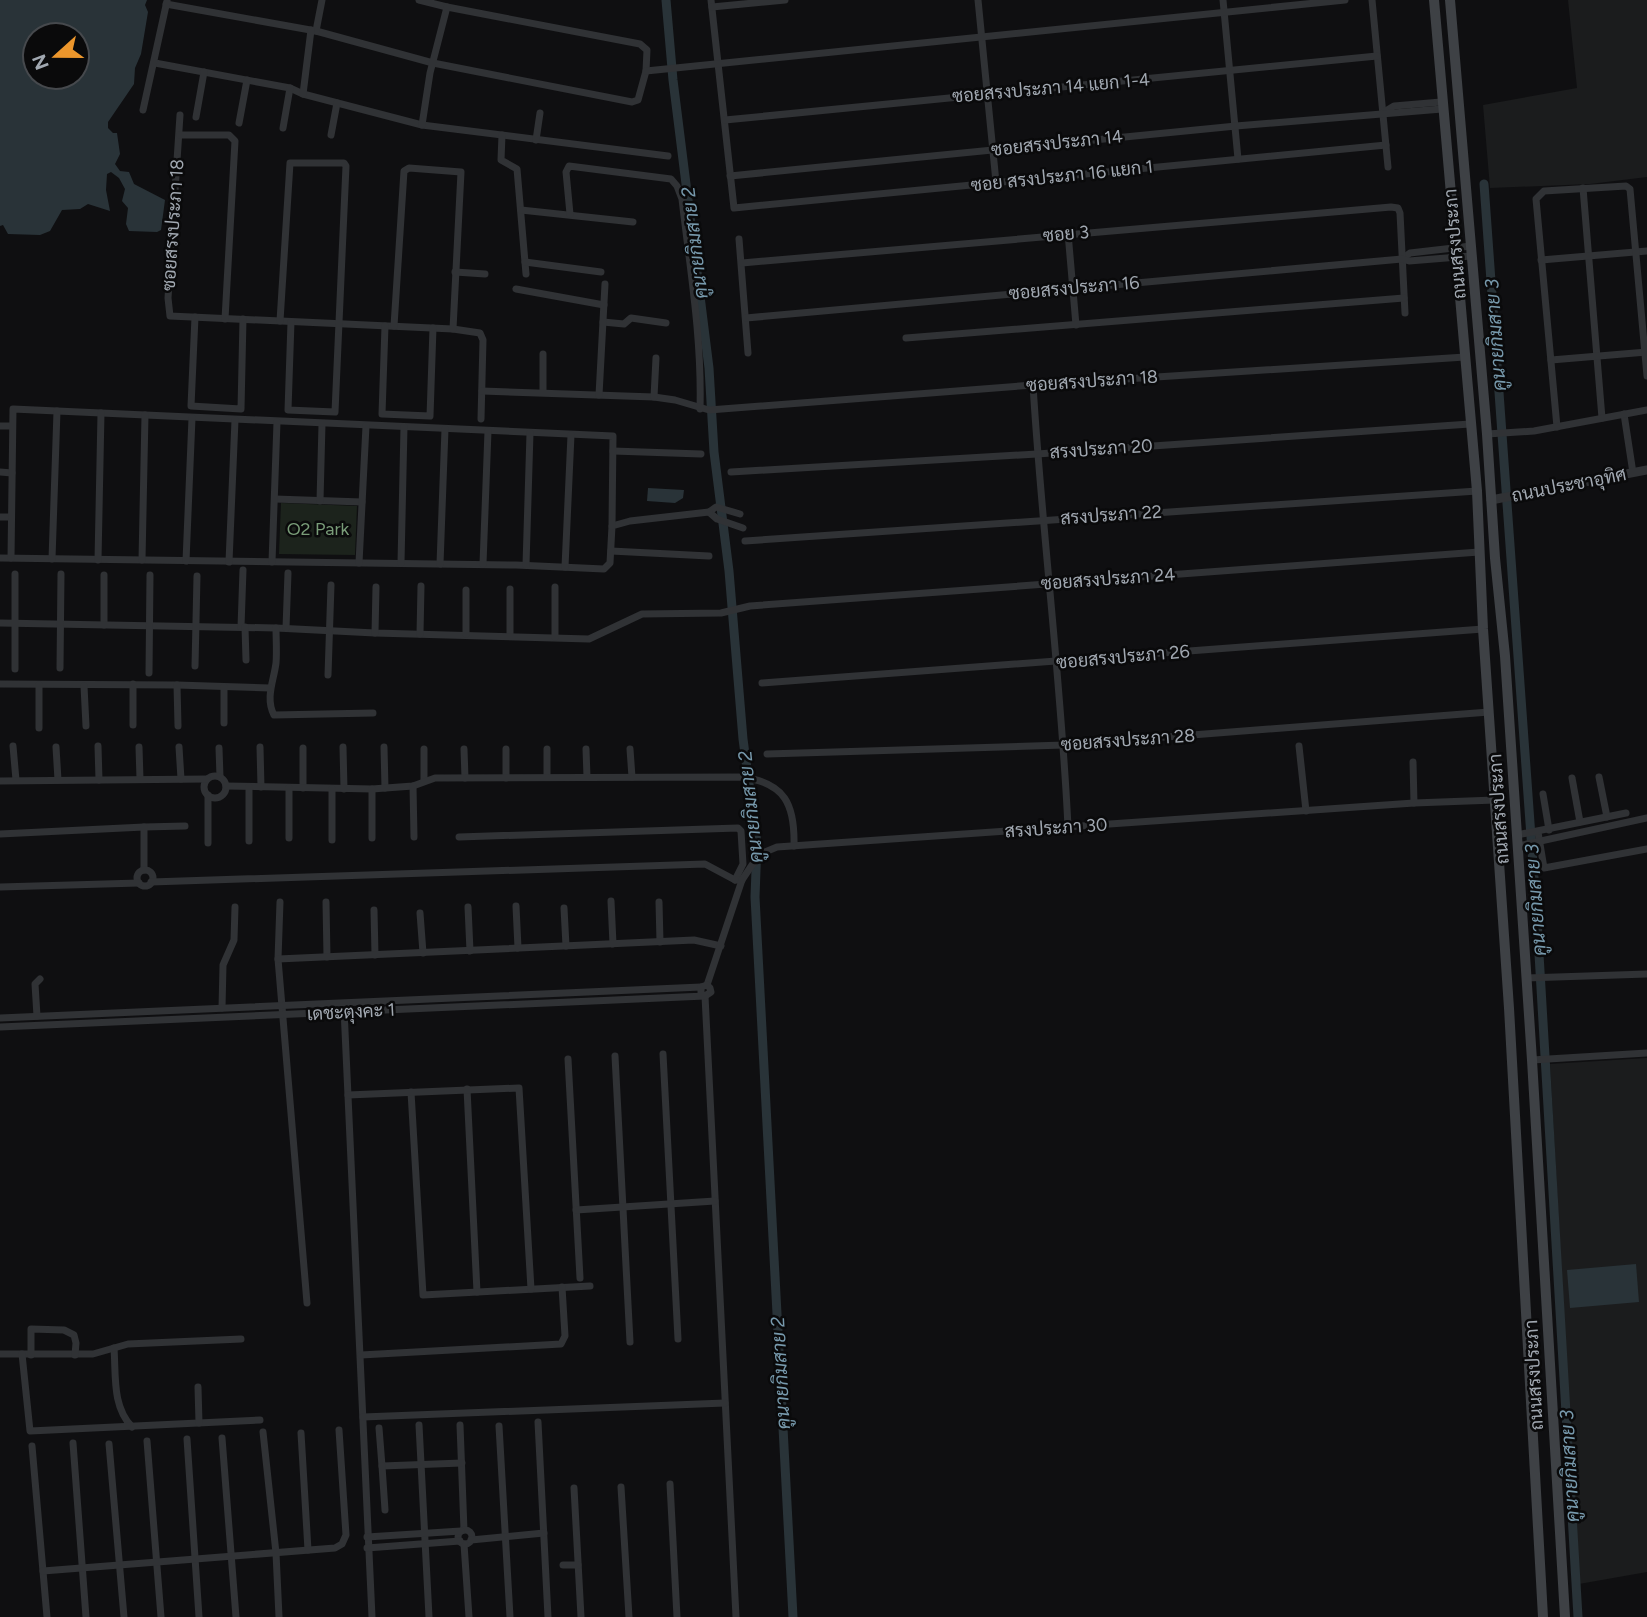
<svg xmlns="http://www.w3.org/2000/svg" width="1647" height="1617" font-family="Figtree,Sarabun,sans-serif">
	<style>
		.built { fill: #1b1c1d }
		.green { fill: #1c231c }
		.water { fill: #293338; fill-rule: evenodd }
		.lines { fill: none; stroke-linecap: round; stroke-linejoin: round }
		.canal { stroke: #293338; stroke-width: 9 }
		.minor { stroke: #303235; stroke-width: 7 }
		.tertiary { stroke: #303235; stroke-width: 9 }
		.secondary { stroke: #3e4145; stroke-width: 10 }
		.labels { text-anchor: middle; stroke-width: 5; stroke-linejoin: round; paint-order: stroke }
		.street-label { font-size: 18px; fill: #a1a8b1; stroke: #0a0a0b }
		.park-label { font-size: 18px; fill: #799c78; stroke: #0a0a0b }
		.water-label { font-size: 19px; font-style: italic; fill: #7799ac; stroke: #0a0a0b }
	</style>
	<rect width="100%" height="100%" fill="#0f0f11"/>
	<g class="built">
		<polygon points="1568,0 1647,0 1647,177 1590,184 1490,188 1483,105 1577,88"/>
		<polygon points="1647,1058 1647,1572 1579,1584 1550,1064"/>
	</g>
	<polygon class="green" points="281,503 357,506 355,555 279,554"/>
	<g class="water">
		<path d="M 0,0 L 147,0 L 145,5 L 148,12 L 141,54 L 135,68 L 134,84 L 108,122 L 108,128 L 113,133 L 117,133 L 120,154 L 115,164 L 120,171 L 129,172 L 134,184 L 165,200 L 161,230 L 157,232 L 129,231 L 126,224 L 128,208 L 122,201 L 125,189 L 119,178 L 111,172 L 107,174 L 106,190 L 110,211 L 88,204 L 80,209 L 62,210 L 50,231 L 40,235 L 8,234 L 3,225 L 0,226 ZM 77,35 L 77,77 L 35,77 L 35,35 Z"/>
		<polygon points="648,488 684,490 683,498 675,503 647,501"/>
		<polygon points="1636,1264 1639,1302 1570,1308 1567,1270"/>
	</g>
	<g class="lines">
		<g class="canal">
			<polyline points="666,0 673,80 709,368 714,452 729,571 743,739 757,843 755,897 793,1617"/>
			<polyline points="1484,184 1537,920 1578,1617"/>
		</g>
		<g class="minor">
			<polyline points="711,0 734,208 1386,145"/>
			<polyline points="978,0 996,182"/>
			<polyline points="1223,0 1238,159"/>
			<polyline points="1372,0 1388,167"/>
			<polyline points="166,4 316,31 433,63 632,102 638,100 646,71 647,50 640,44 447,7 419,0"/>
			<polyline points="712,7 785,0"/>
			<polyline points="316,31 322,0"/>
			<polyline points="155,63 290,88 303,94 422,125 668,156"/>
			<polyline points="646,71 1345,0"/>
			<polyline points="303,94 311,30"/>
			<polyline points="143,110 167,1"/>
			<polyline points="1384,112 1394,106 1441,102"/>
			<polyline points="180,115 168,298 170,316 453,329 480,333 483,340 481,419"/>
			<polyline points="196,117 204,72"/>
			<polyline points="725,120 1377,56"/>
			<polyline points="239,123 247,80"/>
			<polyline points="422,125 430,73 447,7"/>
			<polyline points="283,128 290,88"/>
			<polyline points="180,135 229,135 235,141 225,319"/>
			<polyline points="331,135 337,103"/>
			<polyline points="502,135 501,160 517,169 526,274"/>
			<polyline points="536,140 540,113"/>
			<polyline points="730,176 1236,126 1442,109"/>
			<polyline points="1583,188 1602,418"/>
			<polyline points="521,210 633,222"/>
			<path d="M 570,214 L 566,172 L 569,166 L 671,179 L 677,186 L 682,199 C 690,269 702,338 700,409"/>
			<polyline points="1068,233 1076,325"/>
			<polyline points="739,239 748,353"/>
			<polyline points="1402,259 1410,253 1471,246"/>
			<polyline points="1541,260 1647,251"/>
			<polyline points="525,262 601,272"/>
			<polyline points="742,263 1391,207 1398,208 1400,213 1405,313"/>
			<polyline points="455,272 485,274"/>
			<polyline points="516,289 604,305"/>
			<polyline points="195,317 191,406 241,409 243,319"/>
			<polyline points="746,318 1402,259 1409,261 1471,256"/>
			<polyline points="280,321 290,163 344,163 346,166 335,412 288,410 291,322"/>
			<polyline points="603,322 624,324 631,318 666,323"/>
			<polyline points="385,326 382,414 430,416 433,328"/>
			<polyline points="394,326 404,171 409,168 461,172 453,329"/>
			<polyline points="906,338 1404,298"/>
			<polyline points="543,354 543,392"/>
			<polyline points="1551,360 1647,352"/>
			<path d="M 1033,385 C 1042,532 1061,679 1068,827"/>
			<polyline points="482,391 654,397 675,400 709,410 1033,385 1465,357"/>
			<polyline points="599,395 605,284"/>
			<polyline points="654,397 656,358"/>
			<polyline points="1624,414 1633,473"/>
			<polyline points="0,426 12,426"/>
			<polyline points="1557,427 1536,199 1544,191 1626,186 1630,189 1647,376"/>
			<polyline points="1487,434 1534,431 1647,410"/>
			<polyline points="613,451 701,454"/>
			<polyline points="0,472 12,473"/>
			<polyline points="731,472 1037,454 1470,424"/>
			<polyline points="275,499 362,502"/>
			<polyline points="320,501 322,424"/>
			<polyline points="740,514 716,507 709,512 717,519 743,528"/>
			<polyline points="0,517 11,517"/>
			<polyline points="745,541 1477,491"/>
			<polyline points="611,551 709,556"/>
			<polyline points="0,558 516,565 604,569 610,563 612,526 630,521 709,512"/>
			<polyline points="11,558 13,409 613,436 612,526"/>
			<polyline points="52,559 57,411"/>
			<polyline points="98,560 101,413"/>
			<polyline points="142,560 145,415"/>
			<polyline points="186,561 192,418"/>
			<polyline points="229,562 235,420"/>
			<polyline points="272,562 277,422"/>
			<polyline points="359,563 366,426"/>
			<polyline points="401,563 404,427"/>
			<polyline points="440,564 445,429"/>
			<polyline points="483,564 488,431"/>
			<polyline points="526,565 530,433"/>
			<polyline points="565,567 571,435"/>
			<polyline points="104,575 104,625"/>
			<polyline points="510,589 510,636"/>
			<polyline points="0,623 276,628 375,633 589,639 642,614 721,613 750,606 1479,552"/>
			<polyline points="241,627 243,570"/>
			<polyline points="245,627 246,660"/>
			<path d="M 276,628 C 276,639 277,652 276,663 C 274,680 265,698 274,715 L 373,713"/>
			<polyline points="286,628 288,573"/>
			<polyline points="375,633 376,587"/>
			<polyline points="420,634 421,586"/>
			<polyline points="466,634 466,590"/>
			<polyline points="555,637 555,587"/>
			<polyline points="195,666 197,576"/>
			<polyline points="60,668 61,574"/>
			<polyline points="15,669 15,574"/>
			<polyline points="149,673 150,575"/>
			<polyline points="328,675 331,585"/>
			<polyline points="762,683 1483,629"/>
			<polyline points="0,684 177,685 270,688"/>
			<polyline points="177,685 178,726"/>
			<polyline points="84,686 86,726"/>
			<polyline points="224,687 224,723"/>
			<polyline points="133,725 133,684"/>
			<polyline points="39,728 39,685"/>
			<polyline points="13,746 16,780"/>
			<polyline points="98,746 99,780"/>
			<polyline points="1299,746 1306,811"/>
			<polyline points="56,747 58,780"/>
			<polyline points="139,747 140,779"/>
			<polyline points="179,747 181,779"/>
			<polyline points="260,747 261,787"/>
			<polyline points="343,747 344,789"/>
			<polyline points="384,747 385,788"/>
			<polyline points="219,748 220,777"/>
			<polyline points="303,748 303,788"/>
			<polyline points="424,749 424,780"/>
			<polyline points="464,749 465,778"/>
			<polyline points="506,749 506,778"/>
			<polyline points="547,749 547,777"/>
			<polyline points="586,749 587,777"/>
			<polyline points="630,749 632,777"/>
			<polyline points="767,754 1064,745 1489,712"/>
			<polyline points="1413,762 1414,803"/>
			<circle cx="215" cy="787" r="11"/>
			<polyline points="1599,777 1607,817"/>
			<polyline points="1572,778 1580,822"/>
			<polyline points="0,781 207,779"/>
			<path d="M 226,786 L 372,789 L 413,786 L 435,778 L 742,777 C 785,783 795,804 794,846"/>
			<polyline points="413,786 414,837"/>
			<polyline points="332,789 332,840"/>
			<polyline points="1543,794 1549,830"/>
			<polyline points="208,795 208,843"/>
			<polyline points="144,827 185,826"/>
			<polyline points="1538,832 1544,868 1647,849"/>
			<polyline points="0,834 144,827 144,870"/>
			<polyline points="1517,835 1626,813"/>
			<polyline points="459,837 738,828 741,831 743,864 735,880"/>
			<polyline points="289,838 289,788"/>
			<polyline points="372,838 372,789"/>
			<polyline points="249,841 249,787"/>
			<polyline points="1518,846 1647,818"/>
			<circle cx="145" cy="878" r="8"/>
			<polyline points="151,882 705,864 735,880 742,880"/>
			<polyline points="0,887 139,883"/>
			<polyline points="611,901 613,944"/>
			<polyline points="280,902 278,959 307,1303"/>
			<polyline points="326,902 327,957"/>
			<polyline points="659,902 660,942"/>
			<polyline points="516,906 518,948"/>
			<polyline points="468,907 470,951"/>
			<polyline points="564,908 566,946"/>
			<polyline points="374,910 375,955"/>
			<polyline points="420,913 423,953"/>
			<polyline points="278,959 694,940 721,946"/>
			<polyline points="1526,978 1647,974"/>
			<polyline points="707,985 742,880 752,865 765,852 777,847 1414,803 1495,800"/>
			<polyline points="705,996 736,1617"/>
			<polyline points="222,1008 223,965 234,940 235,907"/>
			<polyline points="344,1009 372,1617"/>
			<polyline points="37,1016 35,984 40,979"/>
			<polyline points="0,1018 701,987"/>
			<polyline points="0,1027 705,996 711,992 710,988 707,985 701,987 701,995"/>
			<polyline points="663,1054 678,1339"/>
			<polyline points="615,1056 630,1342"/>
			<polyline points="568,1059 580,1278"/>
			<polyline points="1532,1060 1647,1053"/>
			<polyline points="467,1089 477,1292"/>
			<polyline points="411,1092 423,1295 590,1286"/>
			<polyline points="348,1095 519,1088 531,1289"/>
			<polyline points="576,1210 715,1201"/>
			<path d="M 114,1348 C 116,1376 112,1406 132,1427"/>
			<polyline points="0,1354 93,1354 128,1344 241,1339"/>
			<polyline points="22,1354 30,1431 260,1420"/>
			<polyline points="31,1355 31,1329 64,1330 74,1335 76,1343 75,1355"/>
			<polyline points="361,1355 561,1344 565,1336 562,1287"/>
			<polyline points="198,1387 199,1423"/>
			<polyline points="363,1417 725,1403"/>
			<polyline points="538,1422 548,1617"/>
			<polyline points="419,1425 429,1617"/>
			<polyline points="460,1425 464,1530"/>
			<polyline points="499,1426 510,1617"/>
			<polyline points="379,1428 382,1466 462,1463"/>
			<polyline points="263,1432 276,1553 279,1617"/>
			<polyline points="301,1433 308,1550"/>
			<polyline points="222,1438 236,1617"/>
			<polyline points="187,1439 199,1617"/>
			<polyline points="147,1441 161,1617"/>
			<polyline points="73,1443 86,1617"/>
			<polyline points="109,1444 124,1617"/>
			<polyline points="32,1446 47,1617"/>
			<polyline points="382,1466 385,1510"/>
			<polyline points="670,1484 677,1617"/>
			<polyline points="621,1487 629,1617"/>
			<polyline points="574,1488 581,1617"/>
			<circle cx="465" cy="1537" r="7"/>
			<polyline points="367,1537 461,1531"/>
			<polyline points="471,1540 544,1533"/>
			<polyline points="464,1544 469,1617"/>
			<polyline points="367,1548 460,1541"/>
			<polyline points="563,1565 578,1565"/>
			<polyline points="43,1571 335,1548 342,1544 346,1535 339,1430"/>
		</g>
		<polyline class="tertiary" points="1491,500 1647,470"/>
		<g class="secondary">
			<polyline points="1434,0 1477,491 1483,629 1509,1008 1543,1617"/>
			<polyline points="1450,0 1487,434 1495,558 1505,656 1532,1060 1565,1617"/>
		</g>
	</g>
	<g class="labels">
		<g class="street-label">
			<text transform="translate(1051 88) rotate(-5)" y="6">ซอยสรงประภา 14 แยก 1-4</text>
			<text transform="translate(1057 143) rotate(-6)" y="6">ซอยสรงประภา 14</text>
			<text transform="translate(1062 176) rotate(-6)" y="6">ซอย สรงประภา 16 แยก 1</text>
			<text transform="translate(173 225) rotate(-86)" y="6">ซอยสรงประภา 18</text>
			<text transform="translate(1066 234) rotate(-5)" y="6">ซอย 3</text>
			<text transform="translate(1455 244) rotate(-95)" y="6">ถนนสรงประภา</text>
			<text transform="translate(1074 288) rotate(-5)" y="6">ซอยสรงประภา 16</text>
			<text transform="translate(1092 381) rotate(-4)" y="6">ซอยสรงประภา 18</text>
			<text transform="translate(1101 449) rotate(-4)" y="6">สรงประภา 20</text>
			<text transform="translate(1569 485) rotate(-11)" y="6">ถนนประชาอุทิศ</text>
			<text transform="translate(1111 515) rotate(-4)" y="6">สรงประภา 22</text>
			<text transform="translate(1108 579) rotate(-4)" y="6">ซอยสรงประภา 24</text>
			<text transform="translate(1123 657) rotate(-5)" y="6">ซอยสรงประภา 26</text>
			<text transform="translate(1128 740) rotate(-4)" y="6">ซอยสรงประภา 28</text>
			<text transform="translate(1499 809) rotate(-94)" y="6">ถนนสรงประภา</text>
			<text transform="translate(1056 828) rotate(-4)" y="6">สรงประภา 30</text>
			<text transform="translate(351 1012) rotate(-3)" y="6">เดชะตุงคะ 1</text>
			<text transform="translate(1534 1375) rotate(-93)" y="6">ถนนสรงประภา</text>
		</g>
		<g class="park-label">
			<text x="318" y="535">O2 Park</text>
		</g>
		<g class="water-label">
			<text transform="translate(694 243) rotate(-97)" y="7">คูนายกิมสาย 2</text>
			<text transform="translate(1495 335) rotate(-94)" y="7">คูนายกิมสาย 3</text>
			<text transform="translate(750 807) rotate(-96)" y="7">คูนายกิมสาย 2</text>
			<text transform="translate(1535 900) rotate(-94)" y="7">คูนายกิมสาย 3</text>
			<text transform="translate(780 1373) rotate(-93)" y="7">คูนายกิมสาย 2</text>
			<text transform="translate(1569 1466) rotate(-93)" y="7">คูนายกิมสาย 3</text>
		</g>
	</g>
	<g transform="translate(56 56) rotate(249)"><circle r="33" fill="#0a0a0b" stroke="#46494d" stroke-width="2"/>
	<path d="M0-5L12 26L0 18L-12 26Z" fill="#ec962c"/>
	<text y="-10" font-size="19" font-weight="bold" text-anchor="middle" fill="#a1a8b1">N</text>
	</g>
</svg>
